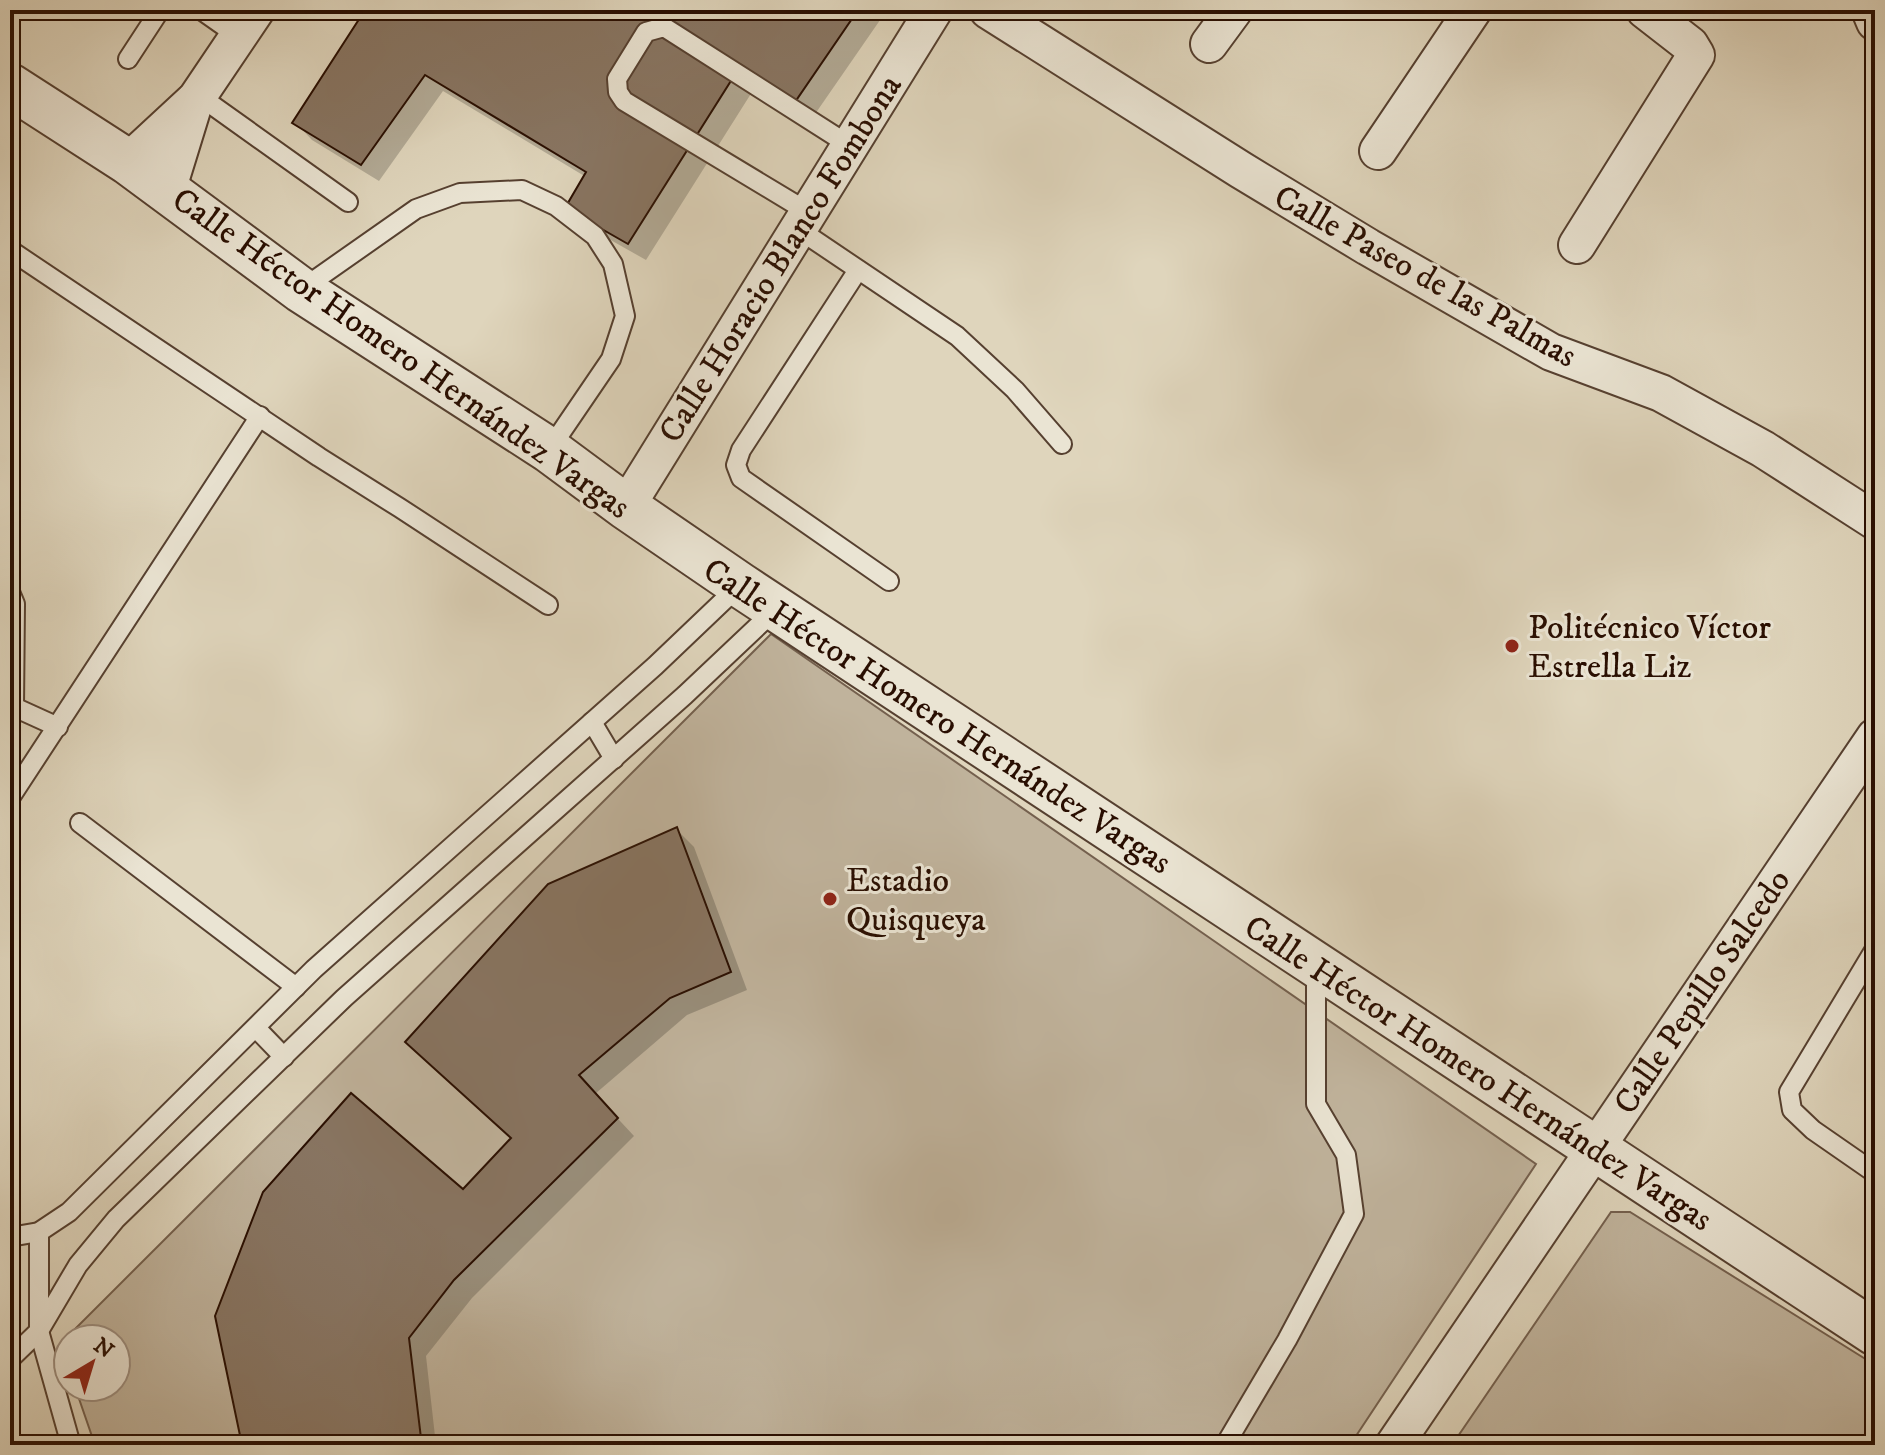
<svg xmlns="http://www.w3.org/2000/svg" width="1885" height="1455" font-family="'IM FELL DW Pica',serif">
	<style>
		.green { fill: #c0b39c; stroke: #74604e; stroke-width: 2 }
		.shadow { fill: #0003 }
		.building { fill: #887562; stroke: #290e01; stroke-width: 2 }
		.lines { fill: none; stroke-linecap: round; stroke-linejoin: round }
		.service-casing { stroke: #564030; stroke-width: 22 }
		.minor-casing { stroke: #564030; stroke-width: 40 }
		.tertiary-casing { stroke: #564030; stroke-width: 48 }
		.service { stroke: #eae4d3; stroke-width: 18 }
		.minor { stroke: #eae4d3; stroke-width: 36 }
		.tertiary { stroke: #eae4d3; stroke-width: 44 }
		.poi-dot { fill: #8f2418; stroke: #eae4d3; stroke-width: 3 }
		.labels { text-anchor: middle; stroke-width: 6; stroke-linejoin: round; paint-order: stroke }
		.street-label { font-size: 34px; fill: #290e01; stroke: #eae4d3 }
		.poi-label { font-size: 34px; fill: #290e01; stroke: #eae4d3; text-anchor: start }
	</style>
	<rect width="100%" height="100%" fill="#dfd5bc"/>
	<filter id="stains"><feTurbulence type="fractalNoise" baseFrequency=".0025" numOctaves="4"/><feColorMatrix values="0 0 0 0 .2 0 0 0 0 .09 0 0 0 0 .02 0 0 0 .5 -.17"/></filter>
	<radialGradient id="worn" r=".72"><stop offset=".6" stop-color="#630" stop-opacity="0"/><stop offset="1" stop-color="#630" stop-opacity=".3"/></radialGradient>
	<g class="green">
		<polygon points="771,634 1536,1164 1350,1445 95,1445 75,1387 116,1387 116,1339 68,1339 68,1368 60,1344"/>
		<polygon points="1611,1212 1630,1212 1875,1365 1875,1445 1452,1445"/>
	</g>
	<g class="shadow">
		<polygon points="367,10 887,10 813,117 759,81 646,260 584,225 586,177 443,91 379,181 312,140 295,122"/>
		<polygon points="676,829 694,847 747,990 687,1015 595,1094 634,1136 472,1298 426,1356 436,1445 244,1445 463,1192 513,1139"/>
	</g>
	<g class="building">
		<polygon points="365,10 858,10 795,102 741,65 628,244 565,208 586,172 425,75 361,165 292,123"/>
		<polygon points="677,827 731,972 670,998 579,1075 618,1118 454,1280 409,1338 421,1438 427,1445 242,1445 215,1316 263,1192 351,1093 463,1189 511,1138 405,1042 548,884"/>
	</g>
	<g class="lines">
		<defs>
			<g id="service">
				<polyline points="201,10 238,36"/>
				<polyline points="128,59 160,10"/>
				<polyline points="198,95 348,202"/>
				<polyline points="808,212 624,101 618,92 617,79 646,32 664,27 849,145"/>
				<polyline points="798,229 957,336 1015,390 1062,444"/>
				<polyline points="10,250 319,457 400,508 548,605"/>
				<polyline points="858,270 741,450 736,465 741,478 889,581"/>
				<polyline points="302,289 416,209 460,193 522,190 556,206 595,236 613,264 625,316 611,359 549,450"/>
				<polyline points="10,592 15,604 14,707"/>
				<polyline points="10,709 14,707 58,727"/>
				<polyline points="592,722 614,759"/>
				<polyline points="10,798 260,416"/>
				<polyline points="80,823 296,987"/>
				<polyline points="1875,949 1789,1092 1792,1110 1813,1130 1875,1173"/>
				<polyline points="256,1028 284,1057"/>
				<polyline points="39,1232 39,1331 71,1445"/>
				<polyline points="10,1237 39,1232 69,1212 314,969 655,666 740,585"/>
				<polyline points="10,1359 39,1331 78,1265 116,1219 344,998 685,695 776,609"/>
				<polyline points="1225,1445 1287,1340 1354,1214 1346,1155 1316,1104 1316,986 1323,969"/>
			</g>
			<g id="minor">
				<polyline points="988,10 1241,170 1368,247 1551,352 1661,393 1763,449 1875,521"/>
				<polyline points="1870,10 1875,22"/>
				<polyline points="1209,44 1234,10"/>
				<polyline points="1378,151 1473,10"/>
				<polyline points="128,162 196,99 256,10"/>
				<polyline points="167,191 195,100"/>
				<polyline points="1577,245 1696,55 1690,45 1645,10"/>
				<polyline points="626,507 934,10"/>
				<polyline points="1394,1445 1875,737"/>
			</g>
			<polyline id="tertiary" points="10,86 128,162 301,290 549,450 626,507 740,585 1875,1333"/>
		</defs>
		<use href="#service" class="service-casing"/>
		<use href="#minor" class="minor-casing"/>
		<use href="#tertiary" class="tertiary-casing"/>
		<use href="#service" class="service"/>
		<use href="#minor" class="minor"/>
		<use href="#tertiary" class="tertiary"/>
	</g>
	<g class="poi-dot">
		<circle cx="1512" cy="646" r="8"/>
		<circle cx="830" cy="899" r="8"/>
	</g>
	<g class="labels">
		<g class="street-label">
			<text transform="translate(779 258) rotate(-58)" y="12">Calle Horacio Blanco Fombona</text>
			<text transform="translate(1426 275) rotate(29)" y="12">Calle Paseo de las Palmas</text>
			<text transform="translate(402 352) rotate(35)" y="12">Calle Héctor Homero Hernández Vargas</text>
			<text transform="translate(938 715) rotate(33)" y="12">Calle Héctor Homero Hernández Vargas</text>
			<text transform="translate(1701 991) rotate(-56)" y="12">Calle Pepillo Salcedo</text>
			<text transform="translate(1479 1072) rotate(33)" y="12">Calle Héctor Homero Hernández Vargas</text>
		</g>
		<g class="poi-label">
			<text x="1528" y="638">Politécnico Víctor<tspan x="1528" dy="39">Estrella Liz</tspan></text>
			<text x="846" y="891">Estadio<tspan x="846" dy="39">Quisqueya</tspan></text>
		</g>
	</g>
	<rect width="1885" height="1455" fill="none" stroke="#dfd5bc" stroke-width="40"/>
	<rect x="12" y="12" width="1861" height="1431" fill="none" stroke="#290e01" stroke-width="4"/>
	<rect x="20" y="20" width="1845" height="1415" fill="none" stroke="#290e01" stroke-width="2"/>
	<g transform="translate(92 1363) rotate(38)"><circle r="38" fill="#eae4d3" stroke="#9d8e7f" stroke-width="2"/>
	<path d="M0-6L14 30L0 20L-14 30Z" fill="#8f2418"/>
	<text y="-12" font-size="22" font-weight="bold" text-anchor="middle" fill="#290e01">N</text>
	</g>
	<rect width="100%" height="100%" filter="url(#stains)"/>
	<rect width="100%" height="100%" fill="url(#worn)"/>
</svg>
